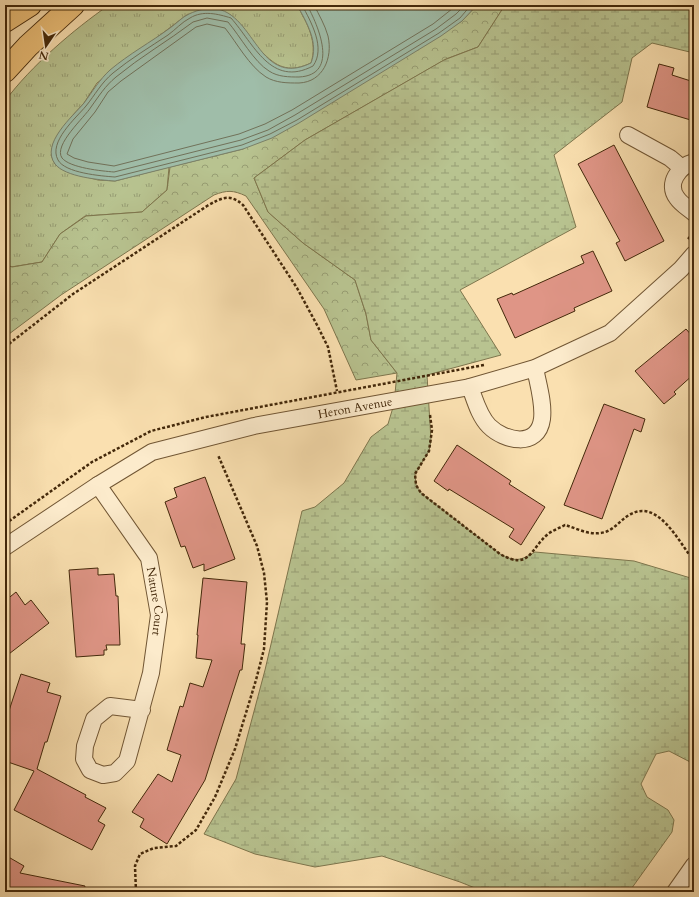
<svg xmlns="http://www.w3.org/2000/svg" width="699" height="897" font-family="Cardo,serif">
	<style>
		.grass { fill: url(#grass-tufts); stroke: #7e764d }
		.forest { fill: url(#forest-crowns); stroke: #7e764d }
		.wetland { fill: url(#wetland-marsh); stroke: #7e764d }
		.water { fill: #9fbda9; stroke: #7a8169 }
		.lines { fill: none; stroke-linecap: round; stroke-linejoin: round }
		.shore { stroke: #71725a; stroke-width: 1 }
		.building { fill: #df9586; stroke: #43280a }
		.minor-casing { stroke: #715634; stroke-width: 18 }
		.highway-casing { stroke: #43280a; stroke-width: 24 }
		.path { stroke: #43280a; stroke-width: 2.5; stroke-dasharray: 3 2; stroke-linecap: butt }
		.minor { stroke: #fcebcc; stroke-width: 16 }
		.highway { stroke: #edc078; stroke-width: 22 }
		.labels { text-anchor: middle; stroke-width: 4; stroke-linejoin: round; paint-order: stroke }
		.street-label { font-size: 12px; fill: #43280a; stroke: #fcebcc }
	</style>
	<defs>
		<pattern id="grass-tufts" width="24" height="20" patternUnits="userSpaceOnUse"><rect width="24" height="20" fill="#b8c390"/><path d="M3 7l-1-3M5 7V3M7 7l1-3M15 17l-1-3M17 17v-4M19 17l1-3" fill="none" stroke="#979e74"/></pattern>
		<pattern id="forest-crowns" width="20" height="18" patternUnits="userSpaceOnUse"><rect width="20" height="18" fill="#b8c390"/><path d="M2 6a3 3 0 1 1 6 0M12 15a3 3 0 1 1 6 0" fill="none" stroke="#979e74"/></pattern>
		<pattern id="wetland-marsh" width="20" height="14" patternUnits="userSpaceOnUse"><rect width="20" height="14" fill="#b8c390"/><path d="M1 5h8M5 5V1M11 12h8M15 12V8" fill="none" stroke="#979e74"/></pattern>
	</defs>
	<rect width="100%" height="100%" fill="#fae0b0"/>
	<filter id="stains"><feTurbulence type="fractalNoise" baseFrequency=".005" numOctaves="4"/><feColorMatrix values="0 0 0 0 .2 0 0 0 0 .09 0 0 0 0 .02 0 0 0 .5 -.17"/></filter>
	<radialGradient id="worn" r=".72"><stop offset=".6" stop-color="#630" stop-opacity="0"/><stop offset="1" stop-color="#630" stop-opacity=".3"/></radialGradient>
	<path class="grass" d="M 109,5 L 297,5 C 307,23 318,42 311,63 C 291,72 279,69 264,54 L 188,14 L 97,83 L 84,103 L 73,115 L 51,155 L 55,164 L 68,172 L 98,180 L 115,181 L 169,167 L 167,190 L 142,212 L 85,216 L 60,234 L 42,262 L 11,267 L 5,264 L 5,101 C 31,66 73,30 109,5 Z"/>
	<path class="forest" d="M 477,5 L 505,5 L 478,47 L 446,59 L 305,140 L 254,178 L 268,212 L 303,243 L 355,280 L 366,314 L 371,340 L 397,373 L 356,380 L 324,309 L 246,196 C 233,190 227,190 214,195 L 61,295 L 5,337 L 5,264 L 12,267 L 42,262 L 60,234 L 86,216 L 142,212 L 167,190 L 170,167 L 243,149 L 462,21 Z"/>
	<path class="wetland" d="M 505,5 L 694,5 L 694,53 L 652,43 L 632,58 L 622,102 L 554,155 L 576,227 L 460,290 L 501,355 L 427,375 L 431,440 L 429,451 L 415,474 L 416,485 L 421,493 L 500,554 C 515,562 520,561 535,552 L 634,561 L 694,579 L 694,764 L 669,751 L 656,754 L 641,784 L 647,797 L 668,810 L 674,820 L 672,832 L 629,892 L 485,892 L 460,882 L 382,856 L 315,867 L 255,854 L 204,834 L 236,779 L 265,670 L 302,511 L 315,507 L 344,483 L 371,437 L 388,424 L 394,404 L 397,373 L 371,340 L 366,314 L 355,280 L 303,243 L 268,212 L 254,178 L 305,140 L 444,60 L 478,47 Z"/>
	<path class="water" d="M 297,5 L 477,5 L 462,21 L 441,36 L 299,123 L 272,138 L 243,149 L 115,181 C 100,180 65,177 55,164 C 40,144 73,116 84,103 C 93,91 99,80 110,70 C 129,54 151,42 170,28 C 176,24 182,17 189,14 C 193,12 199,10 204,9 C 255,0 254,91 311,63 C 319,43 307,23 297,5 Z"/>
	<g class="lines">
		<g class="shore">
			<path d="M 302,5 C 311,22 326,48 313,66 C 271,88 254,44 231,18 C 218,14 203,10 190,18 C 182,22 175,30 168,35 C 150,47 130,59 113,73 C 101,83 95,95 86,106 C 76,118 48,142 58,160 C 65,173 101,176 115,177 L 242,145 L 270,134 L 297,120 L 439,33 L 460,18 L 471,5"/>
			<path d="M 307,5 C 318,25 340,75 299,77 C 289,77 278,77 269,71 C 254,62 240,36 228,22 L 207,18 L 193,22 C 168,41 140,57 116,77 C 105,86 99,96 91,107 C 85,117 53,145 62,158 C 70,168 102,171 114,172 L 241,140 L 268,130 L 295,115 L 436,29 L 456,14 L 465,5"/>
			<path d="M 314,5 C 319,15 325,25 328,36 C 333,58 323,82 299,83 C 287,83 276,83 266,77 C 249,66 237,43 225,28 L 207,24 L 196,27 L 121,81 L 108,92 L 95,112 L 73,139 L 67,154 L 74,158 L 88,162 L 114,166 L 239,134 L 265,124 L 292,110 L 433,24 L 457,5"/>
		</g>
	</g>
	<g class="building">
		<polygon points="659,64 674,68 672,75 694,82 694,121 647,107"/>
		<polygon points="614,145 664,241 625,261 616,243 620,241 578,164"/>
		<polygon points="593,251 612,291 574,308 575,311 515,338 497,299 512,293 513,295 584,263 581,256"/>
		<polygon points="686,329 694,338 694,374 674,392 676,394 664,404 635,371"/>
		<polygon points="604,404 645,419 641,432 634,429 602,519 564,505"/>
		<polygon points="457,445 511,481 509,484 545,507 521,545 509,537 514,529 449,489 448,491 434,481"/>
		<polygon points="205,477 235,559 204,571 204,564 193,568 185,546 181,547 165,502 177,497 174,488"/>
		<polygon points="98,568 98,575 114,574 116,596 118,596 120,645 106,645 107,650 104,650 104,655 76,657 69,570"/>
		<polygon points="203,578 247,582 241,644 245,644 242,670 240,670 205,780 167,844 140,827 144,819 132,812 158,774 172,782 181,755 167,750 180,706 183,707 190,683 203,687 212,660 196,658 198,635 197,635"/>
		<polygon points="16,592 25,605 31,600 49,623 5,657 5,601"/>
		<polygon points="21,674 50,683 47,692 61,696 47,742 45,742 37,769 86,795 85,797 106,808 98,821 105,825 92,850 14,810 34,771 5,761 5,723"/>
		<polygon points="5,855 24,866 20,873 85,886 84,892 5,892"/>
	</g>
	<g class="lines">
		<defs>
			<g id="minor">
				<polyline points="628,135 670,158 682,168"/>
				<path d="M 694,162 C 679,166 666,184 677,198 C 681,204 688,208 694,213"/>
				<path d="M 470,387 C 475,400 479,416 489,426 C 504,441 538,449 542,419 C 544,403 538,384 535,368"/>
				<path id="s1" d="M 98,485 L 149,558 L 159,615 L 151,673 L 127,761 L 115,773 L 103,775 L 90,770 L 84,759 L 85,746 L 94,719 L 110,706 L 142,710"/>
				<path id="s2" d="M 5,547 L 98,485 L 152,452 L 254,426 L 470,387 L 535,368 L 610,333 L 681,269 L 694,254"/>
				<polyline points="675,892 694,865"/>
			</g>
			<g id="highway">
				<polyline points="5,21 30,5"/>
				<polyline points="5,71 28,46 73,5"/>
			</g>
		</defs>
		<use href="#minor" class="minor-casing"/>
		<use href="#highway" class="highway-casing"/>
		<g class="path">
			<polyline points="688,239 694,232"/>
			<path d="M 5,347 L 73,294 L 207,206 C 221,198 230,193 243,205 L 297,288 L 317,325 L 328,347 L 337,391"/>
			<path d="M 430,415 L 432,430 L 429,451 L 415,474 L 416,485 L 421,493 L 500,554 C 530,571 530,549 548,534 C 552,531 559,528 565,525 C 576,528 588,535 600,533 C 614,532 620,519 631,514 C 659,499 680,544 694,561"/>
			<polyline points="5,524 92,462 151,431 206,417 484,365"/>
			<polyline points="136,892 135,866 140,854 154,848 176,846 196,830 215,797 235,749 256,680 264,649 267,602 264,573 257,546 218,455"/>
		</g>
		<use href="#minor" class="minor"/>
		<use href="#highway" class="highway"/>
	</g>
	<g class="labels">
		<g class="street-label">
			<text dy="4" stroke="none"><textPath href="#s2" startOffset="383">Heron Avenue</textPath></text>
			<text dy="4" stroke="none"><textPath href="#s1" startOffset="133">Nature Court</textPath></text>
		</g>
	</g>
	<rect width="699" height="897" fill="none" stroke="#fae0b0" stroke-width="20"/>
	<rect x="6" y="6" width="687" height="885" fill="none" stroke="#43280a" stroke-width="2"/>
	<rect x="10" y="10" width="679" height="877" fill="none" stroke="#43280a"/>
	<g transform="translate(46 46) rotate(193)" stroke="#fcebcc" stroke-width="3" paint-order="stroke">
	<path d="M0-3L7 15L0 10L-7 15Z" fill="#43280a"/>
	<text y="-6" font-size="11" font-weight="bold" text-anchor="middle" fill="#43280a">N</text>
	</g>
	<rect width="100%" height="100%" filter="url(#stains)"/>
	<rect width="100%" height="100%" fill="url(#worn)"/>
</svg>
